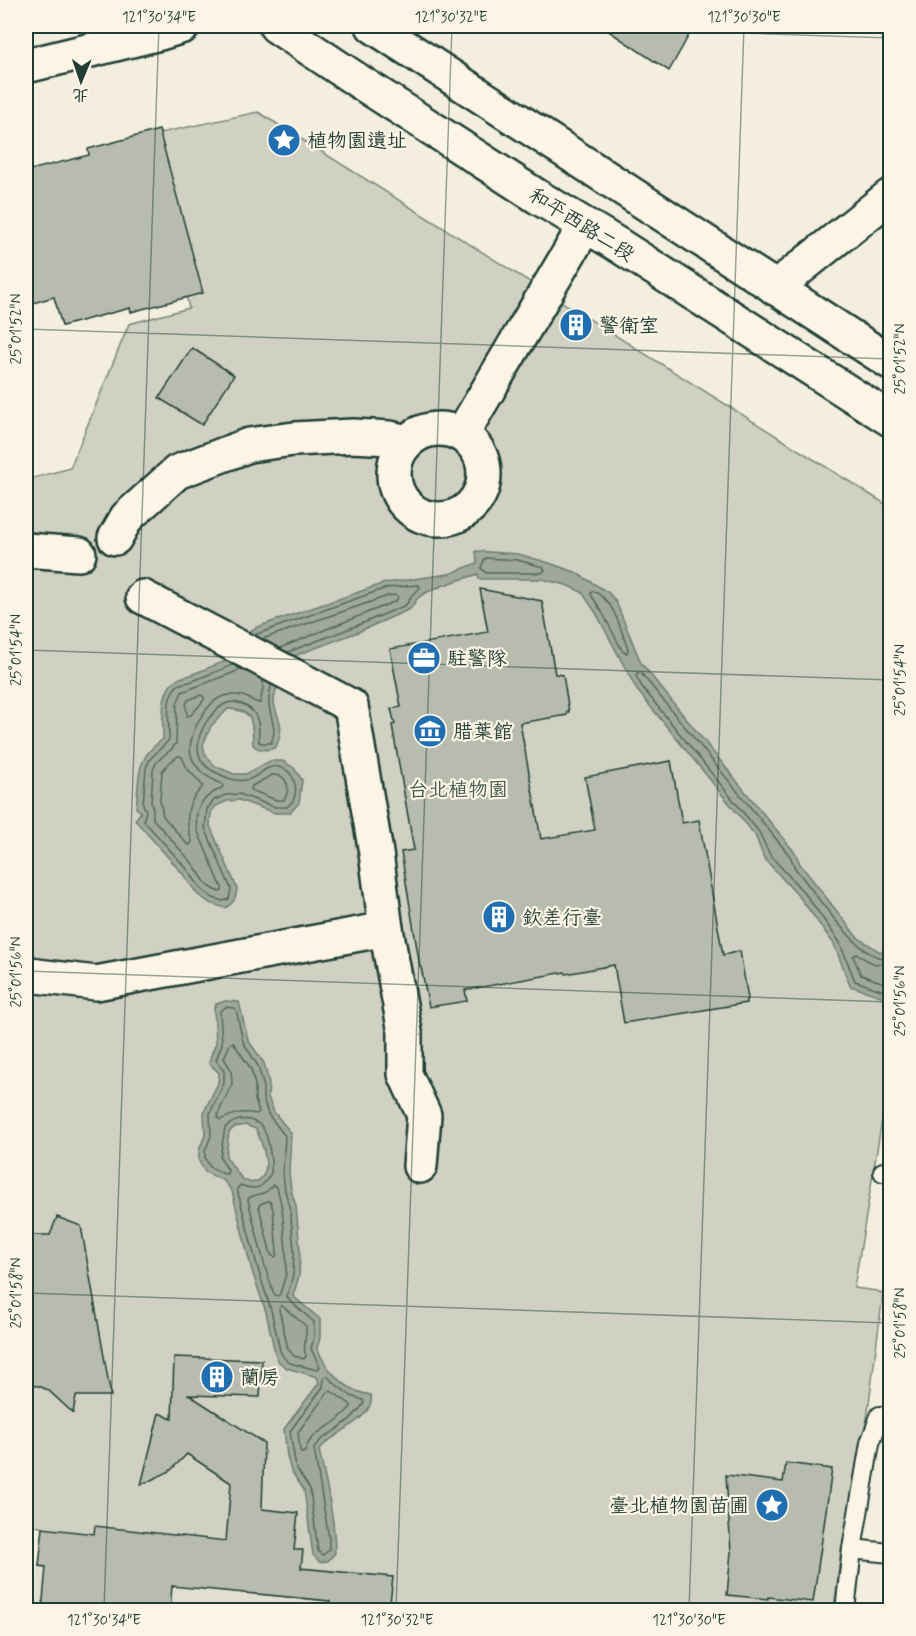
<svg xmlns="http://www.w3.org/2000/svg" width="916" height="1636" font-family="Mynerve,'LXGW WenKai TC',sans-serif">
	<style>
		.built { fill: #e1dfd0 }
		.green { fill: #d0d1c2; stroke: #78877b; stroke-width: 1.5 }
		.water { fill: #a0a89b; stroke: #6c7d72; stroke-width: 1.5; fill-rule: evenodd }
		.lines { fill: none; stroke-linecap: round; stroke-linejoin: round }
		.shore { stroke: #53685d; stroke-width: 1.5 }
		.building { fill: #b8bcae; stroke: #1f3d34; stroke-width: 1.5 }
		.lane-casing { stroke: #1f3d34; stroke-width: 22 }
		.street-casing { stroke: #1f3d34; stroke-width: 38 }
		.secondary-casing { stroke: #1f3d34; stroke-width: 38 }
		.lane { stroke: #fcf5e5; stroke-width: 18 }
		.street { stroke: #fcf5e5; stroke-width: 33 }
		.secondary { stroke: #fcf5e5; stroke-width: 33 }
		.ticks { fill: none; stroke: #1f3d34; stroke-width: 1.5; stroke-opacity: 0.45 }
		.labels { text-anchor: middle; stroke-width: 4.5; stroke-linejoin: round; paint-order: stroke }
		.poi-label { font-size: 20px; fill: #1f3d34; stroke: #fcf5e5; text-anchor: start }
		.street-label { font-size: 20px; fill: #1f3d34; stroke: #fcf5e5 }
		.park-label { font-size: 20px; fill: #425b50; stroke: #fcf5e5 }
		.neatline { fill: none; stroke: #1f3d34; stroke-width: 2 }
		.ticks-label { font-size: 15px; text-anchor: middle; fill: #1f3d34 }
	</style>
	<rect width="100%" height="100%" fill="#f3eede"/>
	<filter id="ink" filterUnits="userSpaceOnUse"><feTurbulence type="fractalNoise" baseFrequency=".0167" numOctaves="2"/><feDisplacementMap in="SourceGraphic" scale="12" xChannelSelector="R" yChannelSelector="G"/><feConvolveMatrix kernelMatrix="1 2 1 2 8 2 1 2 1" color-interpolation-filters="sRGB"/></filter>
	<g filter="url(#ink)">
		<polygon class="built" points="39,1566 150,1577 196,1588 330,1601 330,1610 34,1610"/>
		<polygon class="green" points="258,112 890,507 890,1072 854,1288 877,1291 883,1294 864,1442 841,1549 834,1610 330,1610 330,1601 196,1588 197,1584 39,1566 43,1528 26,1523 26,480 70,468 129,324 189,308 146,136"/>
		<g class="water">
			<path d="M 476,551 L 518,554 L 546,562 L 575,572 L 609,593 L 616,602 L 641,663 L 796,854 L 800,864 L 857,937 L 880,952 L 890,946 L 890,999 L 850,986 L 834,944 L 801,899 L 764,858 L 755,835 L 637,690 L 596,613 L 582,592 L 566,585 L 542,579 L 479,579 L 478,574 C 464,579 428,588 418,598 C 415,601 413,606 410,609 L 358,632 L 289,658 L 276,681 C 278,688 275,693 274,700 C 274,709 278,715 280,723 C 282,731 279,740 276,747 C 268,751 260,751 253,745 C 252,722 255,710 228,709 L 211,726 L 203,745 L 205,754 L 215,766 L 234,774 L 246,774 L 270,761 L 283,761 L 294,768 L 302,780 L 299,803 L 290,813 L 275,813 L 239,800 L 227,801 L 216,806 L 211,812 L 210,826 L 237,888 C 236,898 234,903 225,908 L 210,903 L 198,895 L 182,873 L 135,820 L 141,812 L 136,808 C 140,777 134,759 163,739 C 163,716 158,680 188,676 L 231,659 L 246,633 L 257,627 L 385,583 L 449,574 L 477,563 Z"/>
			<path d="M 225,1001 L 239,1002 L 248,1040 L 264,1063 L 269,1083 L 268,1097 L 274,1112 L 291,1133 L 289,1172 L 291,1190 L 296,1206 L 300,1250 L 299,1276 L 293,1296 L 320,1319 L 320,1338 L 317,1348 C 326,1370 346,1392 371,1395 C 376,1419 330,1434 319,1450 C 326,1484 335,1518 335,1553 L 328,1561 L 320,1562 L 313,1555 L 304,1490 L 291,1471 L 287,1456 L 284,1429 L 319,1383 L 317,1377 L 287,1368 L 279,1362 L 275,1353 L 266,1312 L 252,1271 L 232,1191 L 224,1181 L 205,1172 L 199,1161 L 199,1150 L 205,1135 L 204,1112 L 218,1083 L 219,1073 L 209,1063 L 211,1055 L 216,1043 L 214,1008 L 216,1004 ZM 245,1125 L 256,1129 C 261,1141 273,1169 260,1179 C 258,1182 254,1182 251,1183 L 242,1179 L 226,1157 L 229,1132 L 235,1127 Z"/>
		</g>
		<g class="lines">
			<g class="shore">
				<polygon points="486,558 517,560 543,567 545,570 542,573 486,573 481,568 484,560"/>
				<path d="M 593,591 C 615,600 620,629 628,649 L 627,653 L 623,652 L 601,610 L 591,595 L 591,593 Z"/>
				<polyline points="254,635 386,588 417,585 420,586 419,589 412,595 406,605 356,626 288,652"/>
				<polyline points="262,639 388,596 395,595 398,597 396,601 280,648"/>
				<path d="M 233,665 L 190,682 C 185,683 179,683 176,687 C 164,700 170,724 169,740 L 150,759 L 146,768 L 143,804 L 146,811 L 144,819 L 144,821 L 187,869 L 202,890 L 213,898 L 223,901 L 229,899 L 231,889 L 205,828 L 207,809 L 214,800 L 226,795 L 239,794 L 275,807 L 287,807 C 288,806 292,802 293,801 C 299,788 294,770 279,767 C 265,764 258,779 246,780 C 235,782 225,777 215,772 C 184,758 201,719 223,705 C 235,697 253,707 257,719 C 260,726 258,734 259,742 L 262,743 L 271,743 C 278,729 270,718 269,704 C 268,697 271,691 271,684"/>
				<path d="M 241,668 L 235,672 L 182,692 L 177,703 L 176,743 L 172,749 L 163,756 L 156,763 L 153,770 L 151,802 L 153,809 L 153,819 L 193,864 L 207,885 L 219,892 L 222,891 L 222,888 L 198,832 C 192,809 202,797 222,788 L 223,785 C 218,781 212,780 207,776 C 202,773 197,767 194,762 C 181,744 205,701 224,696 C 231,694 242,695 248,698 C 253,700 254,703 260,703 L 263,688 L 263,680"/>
				<polygon points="201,695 204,697 204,700 191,715 187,716 186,705 188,700"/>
				<path d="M 178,756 L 182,757 L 187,768 L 203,786 C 199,791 194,796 191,802 C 185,815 188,830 192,842 L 190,845 L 187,844 L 163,816 L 160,800 L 162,771 L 169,763 Z"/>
				<path d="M 272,775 C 288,774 291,788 284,800 L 276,800 L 251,790 L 252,786 Z"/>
				<path d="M 890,953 C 886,955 883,959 878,957 C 853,950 812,889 795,868 L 790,856 L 641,673 L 637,673 L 636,676 L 642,687 L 759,832 L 770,855 L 806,895 L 839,941 L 855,981 L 890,993"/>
				<path d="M 890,961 C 877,969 869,961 857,954 L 853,956 L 861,975 L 890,985"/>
				<path d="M 226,1007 L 234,1008 L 236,1009 L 243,1042 L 258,1066 L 263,1084 L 263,1098 L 268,1114 L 285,1136 L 283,1173 L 285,1191 L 290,1207 L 294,1251 L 293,1275 L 287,1297 L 290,1301 L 314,1322 L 314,1337 L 311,1349 L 320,1367 L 317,1370 L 290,1363 L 284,1358 L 280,1351 L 271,1310 L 258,1269 L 237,1189 L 240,1185 C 257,1191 262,1189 271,1173 C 272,1162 269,1131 259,1124 C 258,1123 252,1121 250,1120 C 240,1118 232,1121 225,1128 L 220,1157 L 228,1170 L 227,1174 L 224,1174 L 210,1167 L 205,1158 L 205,1151 L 211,1136 L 210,1113 L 224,1083 L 224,1071 L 216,1060 L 222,1044 L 220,1011 Z"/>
				<path d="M 233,1042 L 251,1069 L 255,1085 L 255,1100 L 259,1112 L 256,1114 C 242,1111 233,1114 220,1120 L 218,1118 L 218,1114 L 232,1084 L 231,1070 L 224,1058 L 230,1044 Z"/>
				<polygon points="273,1185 277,1187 282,1208 286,1251 286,1274 280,1294 277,1296 274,1294 265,1267 248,1200 250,1197 266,1192"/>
				<polygon points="268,1201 271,1202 273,1210 277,1251 277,1255 275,1257 271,1255 259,1207 260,1204"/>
				<path d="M 281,1305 L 306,1326 C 307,1337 302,1346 306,1356 L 304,1359 L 294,1356 L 288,1349 L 279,1309 Z"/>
				<path d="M 327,1376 L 339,1387 L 351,1396 L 363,1400 L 364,1403 C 358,1412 349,1421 340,1427 C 330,1435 319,1438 314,1449 L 329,1539 L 329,1550 L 323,1555 L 318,1551 L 310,1489 L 296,1468 L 290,1431 L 323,1387 L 324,1378 Z"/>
				<path d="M 331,1391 L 350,1404 L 351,1407 C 346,1412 341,1417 336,1421 C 323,1431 309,1434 305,1452 L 301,1453 L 300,1450 L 298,1432 L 328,1392 Z"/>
			</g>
		</g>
		<g class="building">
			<polygon points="601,26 694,26 669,71"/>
			<polygon points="159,130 203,293 131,312 130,308 62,326 54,297 26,305 26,171 89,155 88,149"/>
			<polygon points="192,348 234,375 202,425 159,398"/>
			<polygon points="480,589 542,601 555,674 563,675 569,712 567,712 567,715 520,723 541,839 595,830 585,777 671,761 682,823 699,820 723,955 740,951 748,999 746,1000 746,1003 624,1023 614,965 566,974 565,972 465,990 467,1001 429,1007 421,967 420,967 401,852 414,850 392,725 395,724 391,709 401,707 390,649 488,632"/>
			<polygon points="57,1217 81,1226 111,1396 76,1396 73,1413 48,1390 39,1386 26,1385 26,1235 50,1235"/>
			<polygon points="174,1357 262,1360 260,1397 189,1395 264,1443 262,1509 298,1513 294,1550 303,1550 301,1568 393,1577 389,1611 330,1611 330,1601 172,1586 170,1611 42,1611 46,1567 39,1566 43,1528 94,1534 95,1526 226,1541 231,1483 187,1454 170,1471 141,1485 159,1413 172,1419"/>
			<polygon points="786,1463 832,1469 813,1602 768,1597 768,1599 727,1595 731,1552 726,1475 783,1482"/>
		</g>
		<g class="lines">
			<defs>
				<g id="lane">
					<polyline points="883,1172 890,1173"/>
					<polyline points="852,1549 890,1553"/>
					<polyline points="845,1610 852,1549 870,1443 880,1416 890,1416"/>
				</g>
				<g id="street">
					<polyline points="775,288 890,196"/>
					<circle cx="439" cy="474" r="45"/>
					<polyline points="462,434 585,226"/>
					<polyline points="115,538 127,517 177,472 249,445 294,439 353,436 390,438 407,442"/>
					<polyline points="26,550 79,554"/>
					<polyline points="143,597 351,706 376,853 386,929"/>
					<polyline points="26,972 37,976 96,983 386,929 405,1032 405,1074 424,1115 420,1166"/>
				</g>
				<g id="secondary">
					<polyline points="276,26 363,84 538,197 615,243 890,419"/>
					<polyline points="373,26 890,362"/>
					<polyline points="26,66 160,33 183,26"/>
				</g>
			</defs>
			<use href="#lane" class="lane-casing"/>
			<use href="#street" class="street-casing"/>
			<use href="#secondary" class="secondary-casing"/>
			<use href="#lane" class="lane"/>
			<use href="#street" class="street"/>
			<use href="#secondary" class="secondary"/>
		</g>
	</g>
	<path class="ticks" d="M 536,26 L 890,38M 26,329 L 890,359M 26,650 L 890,680M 26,971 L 890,1002M 26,1293 L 890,1323M 104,1610 L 159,26M 396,1610 L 452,26M 689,1610 L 744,26"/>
	<defs>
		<symbol id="sight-disc" viewBox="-11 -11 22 22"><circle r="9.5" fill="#1f6fb2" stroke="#fcf5e5"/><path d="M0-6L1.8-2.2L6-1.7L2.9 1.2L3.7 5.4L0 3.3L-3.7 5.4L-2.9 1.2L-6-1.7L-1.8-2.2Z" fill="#fff"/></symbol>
		<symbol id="building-disc" viewBox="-11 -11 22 22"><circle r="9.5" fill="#1f6fb2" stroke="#fcf5e5"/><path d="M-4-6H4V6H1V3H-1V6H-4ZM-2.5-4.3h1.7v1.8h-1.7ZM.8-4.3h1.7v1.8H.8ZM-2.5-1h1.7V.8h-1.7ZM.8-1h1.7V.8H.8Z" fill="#fff"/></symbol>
		<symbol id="office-disc" viewBox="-11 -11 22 22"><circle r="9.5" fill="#1f6fb2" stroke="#fcf5e5"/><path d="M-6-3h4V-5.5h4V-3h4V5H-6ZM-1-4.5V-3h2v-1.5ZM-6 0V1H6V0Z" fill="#fff"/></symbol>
		<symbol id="museum-disc" viewBox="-11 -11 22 22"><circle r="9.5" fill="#1f6fb2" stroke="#fcf5e5"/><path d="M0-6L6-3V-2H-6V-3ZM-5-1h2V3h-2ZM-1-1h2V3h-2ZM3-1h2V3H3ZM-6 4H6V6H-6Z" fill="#fff"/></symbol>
	</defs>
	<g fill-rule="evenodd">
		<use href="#sight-disc" x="265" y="121" width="38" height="38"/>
		<use href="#building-disc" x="557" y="306" width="38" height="38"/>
		<use href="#office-disc" x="405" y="639" width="38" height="38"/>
		<use href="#museum-disc" x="411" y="712" width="38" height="38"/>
		<use href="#building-disc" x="480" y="898" width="38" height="38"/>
		<use href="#building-disc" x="198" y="1358" width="38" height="38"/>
		<use href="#sight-disc" x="753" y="1486" width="38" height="38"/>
	</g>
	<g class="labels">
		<g class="poi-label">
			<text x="307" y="147">植物園遺址</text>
			<text x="599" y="332">警衛室</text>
			<text x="447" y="665">駐警隊</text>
			<text x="453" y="738">腊葉館</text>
			<text x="522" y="924">欽差行臺</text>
			<text x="240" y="1384">蘭房</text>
			<text x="749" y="1512" text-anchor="end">臺北植物園苗圃</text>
		</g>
		<g class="street-label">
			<text transform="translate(582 224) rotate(32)" y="7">和平西路二段</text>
		</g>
		<g class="park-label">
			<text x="458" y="796">台北植物園</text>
		</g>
	</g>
	<rect width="916" height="1636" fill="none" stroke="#fcf5e5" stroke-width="66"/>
	<g transform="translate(81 81) rotate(182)" stroke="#fcf5e5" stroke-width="4.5" paint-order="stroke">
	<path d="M0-4.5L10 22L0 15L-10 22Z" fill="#1f3d34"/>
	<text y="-9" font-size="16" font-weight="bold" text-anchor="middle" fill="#1f3d34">北</text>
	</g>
	<rect x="33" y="33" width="850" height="1570" class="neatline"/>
	<g class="ticks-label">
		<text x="159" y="22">121°30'34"E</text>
		<text x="451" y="22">121°30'32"E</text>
		<text x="744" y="22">121°30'30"E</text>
		<text transform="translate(16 329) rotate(-90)" y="5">25°01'52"N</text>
		<text transform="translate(900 359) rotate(-90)" y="5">25°01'52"N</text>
		<text transform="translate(16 650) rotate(-90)" y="5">25°01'54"N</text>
		<text transform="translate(900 680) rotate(-90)" y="5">25°01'54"N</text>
		<text transform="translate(16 972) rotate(-90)" y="5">25°01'56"N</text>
		<text transform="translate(900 1001) rotate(-90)" y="5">25°01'56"N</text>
		<text transform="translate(16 1293) rotate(-90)" y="5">25°01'58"N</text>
		<text transform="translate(900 1323) rotate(-90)" y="5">25°01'58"N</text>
		<text x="104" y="1625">121°30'34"E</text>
		<text x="397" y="1625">121°30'32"E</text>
		<text x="689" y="1625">121°30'30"E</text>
	</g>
</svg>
